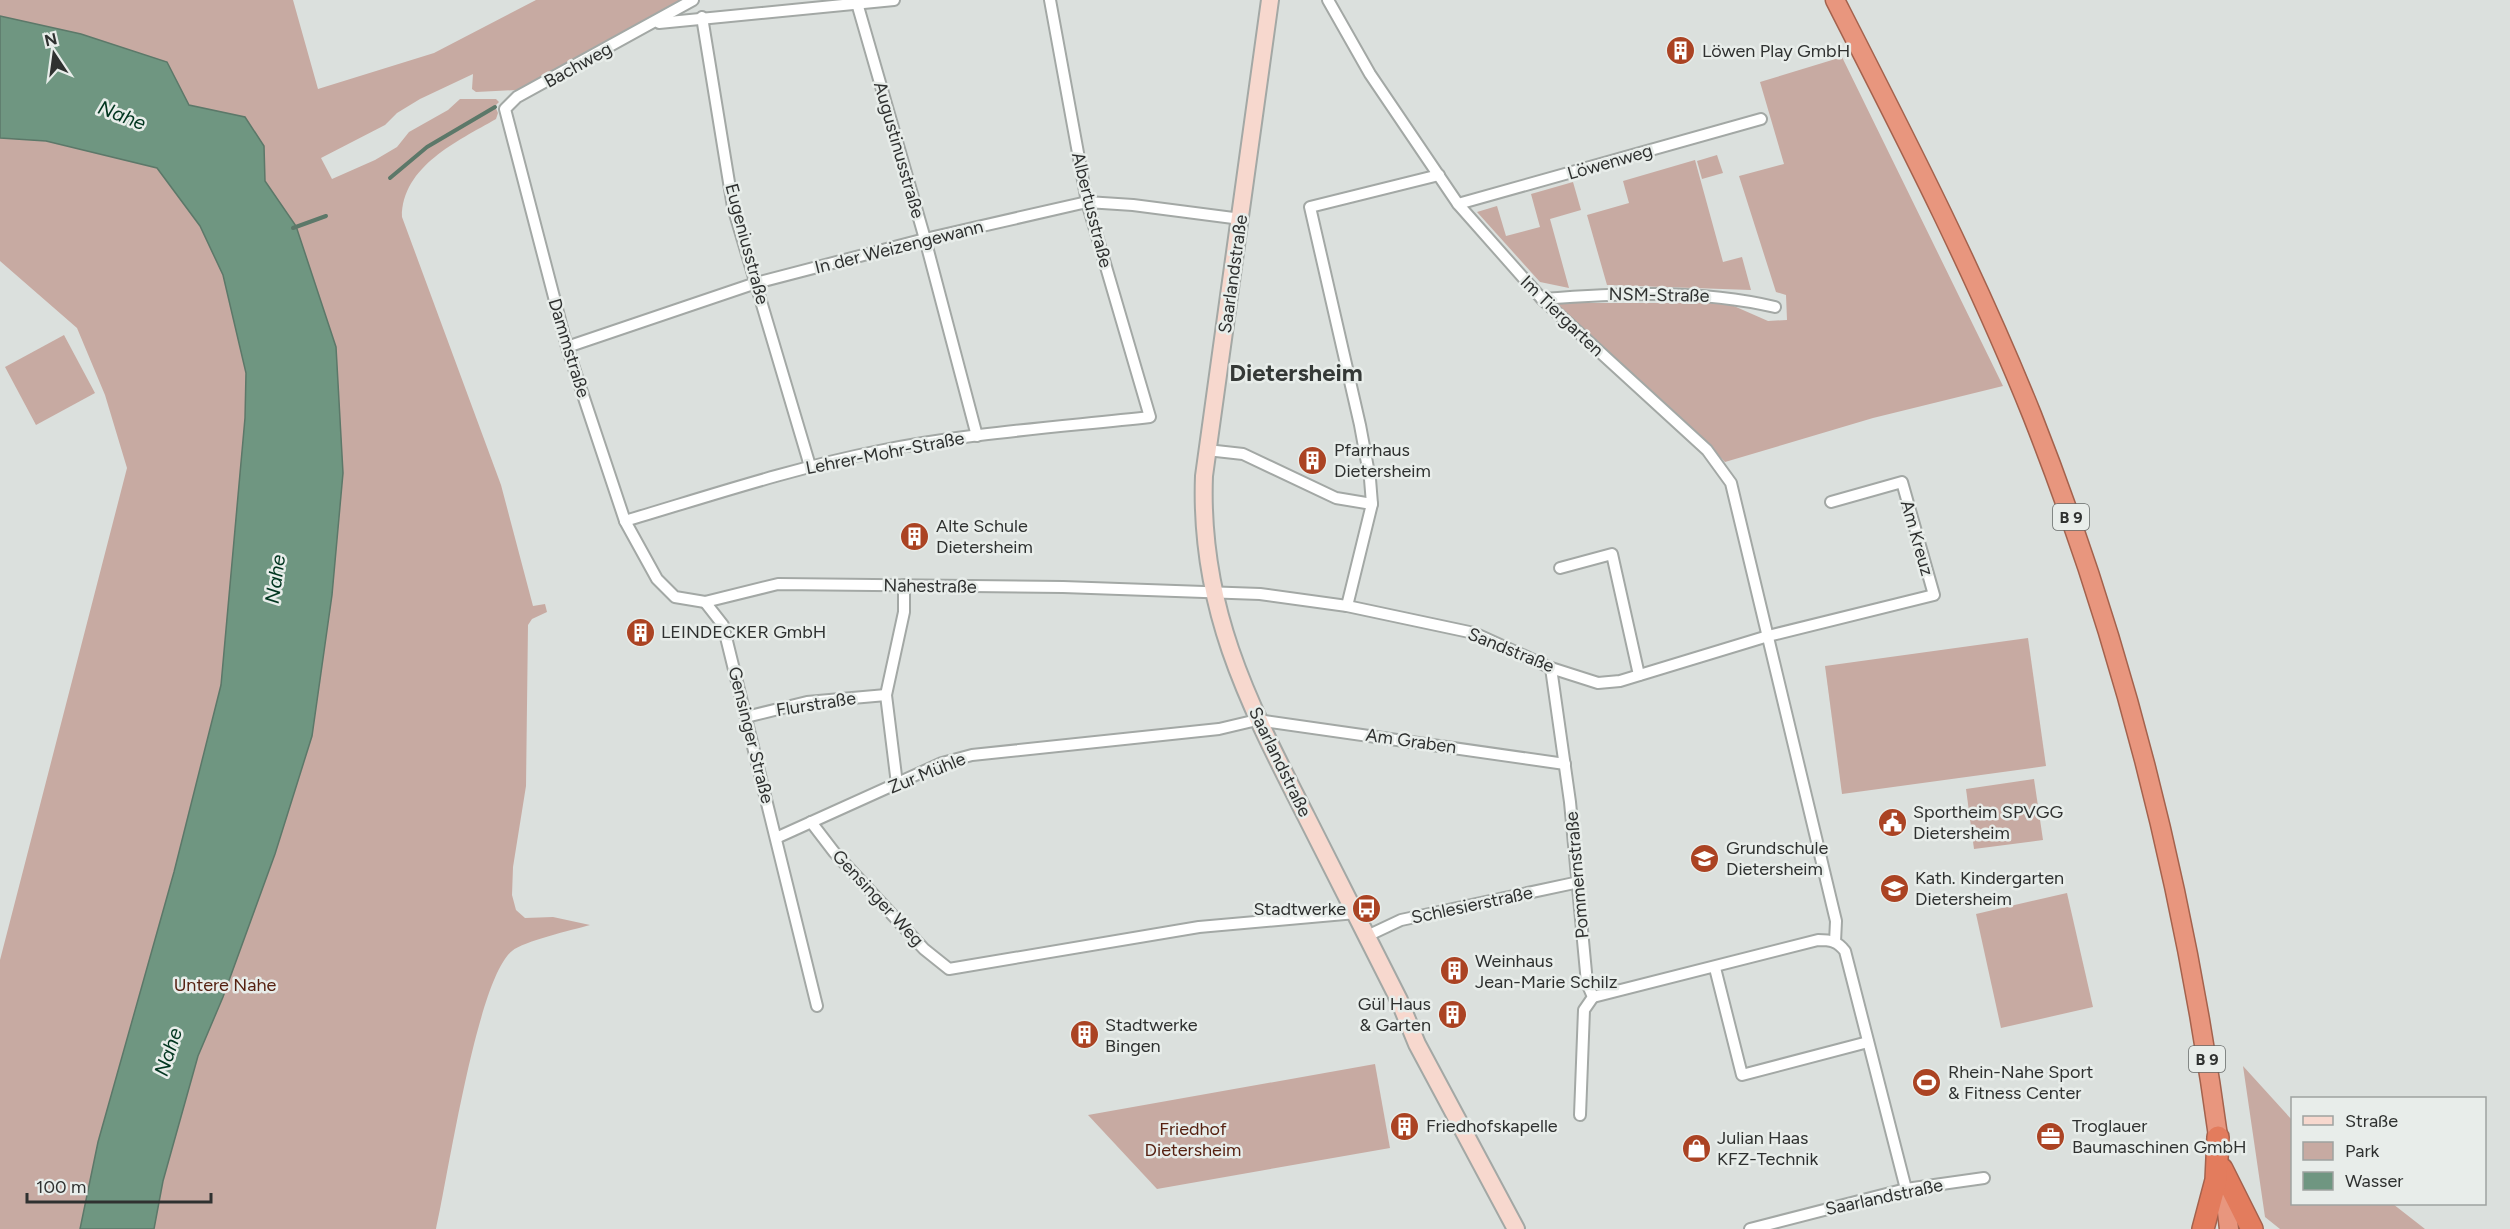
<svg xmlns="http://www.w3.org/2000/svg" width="2510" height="1229" font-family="Figtree,sans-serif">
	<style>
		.green { fill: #c7aaa2 }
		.water { fill: #6f9681; stroke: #5c7869; stroke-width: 1.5 }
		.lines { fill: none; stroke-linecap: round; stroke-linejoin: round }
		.stream { stroke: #5c7869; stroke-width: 4 }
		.minor-casing { stroke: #a3a8a5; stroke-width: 14 }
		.secondary-casing { stroke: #a3a8a5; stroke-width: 20 }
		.trunk-casing { stroke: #a4624d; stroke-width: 21 }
		.motorway-casing { stroke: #a4624d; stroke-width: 24 }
		.minor { stroke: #fff; stroke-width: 10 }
		.secondary { stroke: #f7d8ce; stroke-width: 16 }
		.trunk { stroke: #e8967e; stroke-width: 18 }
		.motorway { stroke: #e37c5d; stroke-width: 21 }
		.labels { text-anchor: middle; stroke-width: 5; stroke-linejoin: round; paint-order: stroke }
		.shield { fill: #e8edea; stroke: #666968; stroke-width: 1.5 }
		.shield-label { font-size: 16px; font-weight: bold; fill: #2f3130 }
		.poi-label { font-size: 18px; fill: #2f3130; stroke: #e8edea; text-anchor: start }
		.street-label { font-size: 18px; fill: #2f3130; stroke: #e8edea }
		.park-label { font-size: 18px; fill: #562111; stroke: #e8edea }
		.water-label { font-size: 20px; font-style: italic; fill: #00351f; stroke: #e8edea }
		.district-label { font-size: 24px; font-weight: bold; fill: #353937; stroke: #e8edea }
	</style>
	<rect width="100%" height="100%" fill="#dbe0dd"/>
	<g class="green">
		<path d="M 0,0 L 293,0 L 318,89 L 434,53 L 536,0 L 693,0 L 673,12 L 652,16 L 531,85 L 516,90 L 476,92 L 472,89 L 473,74 L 420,99 L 397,113 L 385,125 L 321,158 L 332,179 L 375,160 L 397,147 L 409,132 L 448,110 L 460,99 L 496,99 L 499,102 L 495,106 L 498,113 L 496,119 C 458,141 402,166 402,217 L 501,485 L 533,606 L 545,604 L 547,612 L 532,619 L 528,625 L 526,786 L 513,867 L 512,895 L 516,910 L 525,918 L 553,917 L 590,925 C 572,930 524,941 512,951 C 477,979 448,1177 436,1229 L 0,1229 L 0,960 L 127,468 L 105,395 L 77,328 L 0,261 Z"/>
		<polygon points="1842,57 2003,386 1873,418 1725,462 1669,407 1551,303 1727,303 1768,321 1787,320 1786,295 1776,292 1739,176 1784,164 1760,82"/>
		<polygon points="1717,155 1723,173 1702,179 1697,161"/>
		<polygon points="1695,160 1723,262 1742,257 1751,290 1607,285 1587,215 1629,203 1623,181"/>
		<polygon points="1573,182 1581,210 1550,219 1569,288 1540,282 1477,212 1497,206 1506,236 1540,227 1531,194"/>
		<polygon points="64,335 95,393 36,425 5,367"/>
		<polygon points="2028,638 2046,766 1842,794 1825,666"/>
		<polygon points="2034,779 2043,840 1974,849 1966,789"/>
		<polygon points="2067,893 2093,1007 2001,1028 1976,914"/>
		<polygon points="1375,1064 1390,1148 1157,1189 1088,1115"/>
		<polygon points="2243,1066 2292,1120 2292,1204 2393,1204 2425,1229 2280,1229 2265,1217"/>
	</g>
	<polygon class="water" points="0,16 81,34 167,62 189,105 245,117 264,146 265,181 296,226 336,347 343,473 332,595 312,736 275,854 223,997 198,1056 163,1181 154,1229 80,1229 98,1142 174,872 221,685 245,418 246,373 223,275 200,226 157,168 46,141 0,138"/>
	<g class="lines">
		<g class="stream">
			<polyline points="390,178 427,147 495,107"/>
			<polyline points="293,228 326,216"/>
		</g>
		<defs>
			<g id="minor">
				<polyline points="693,0 517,97 505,109 567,347 625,521 657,579 675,597 705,602 778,584 1063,587 1260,594 1347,606 1474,633 1551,668 1598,683 1620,681 1768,636 1934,595 1902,482 1831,502"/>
				<polyline points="1328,0 1370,74 1458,204 1542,299 1707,450 1731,483 1836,921 1835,942"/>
				<polyline points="857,3 925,239 977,436"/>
				<polyline points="702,17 733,207 810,466"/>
				<polyline points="659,23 894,0"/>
				<polyline points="1458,204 1761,119"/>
				<path d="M 1542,299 C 1620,293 1698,289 1775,307"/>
				<polyline points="567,347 756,283 925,239 1087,202 1133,205 1241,219"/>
				<polyline points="1207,450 1243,454 1336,498 1372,504"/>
				<path d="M 625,521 C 709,496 793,468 879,451 C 968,433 1060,427 1150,417 L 1087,202 L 1050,0"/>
				<polyline points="1560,568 1612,554 1639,675"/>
				<polyline points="705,602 723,625 817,1006"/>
				<polyline points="1347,606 1372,504 1370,479 1360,425 1310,207 1439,175"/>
				<polyline points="1551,668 1570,802 1587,983 1593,997 1584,1010 1580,1115"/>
				<polyline points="746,717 807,702 886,695"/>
				<polyline points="897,784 886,695 904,612 904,585"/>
				<polyline points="811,822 834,852 924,949 949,969 1199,927 1356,913"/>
				<polyline points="776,838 942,763 972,755 1219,729 1257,720 1565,764"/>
				<polyline points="1367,936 1401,920 1579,882"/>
				<polyline points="1715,968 1742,1075 1868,1042"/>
				<path d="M 1593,997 L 1818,940 C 1831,940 1837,941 1845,951 L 1906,1189"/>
				<polyline points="1750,1229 1906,1189 1984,1178"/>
			</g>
			<path id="secondary" d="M 1270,0 L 1204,476 C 1199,608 1248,702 1306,816 C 1337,877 1368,939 1399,1000 L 1417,1044 L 1516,1229"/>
			<g id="trunk">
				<path d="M 1835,0 C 1905,137 1975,273 2032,415 C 2126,653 2186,897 2220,1150"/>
				<polyline points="2223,1177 2229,1229"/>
			</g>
			<g id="motorway">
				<polyline points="2222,1169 2252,1229"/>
				<polyline points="2203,1229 2216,1180 2218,1137"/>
			</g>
		</defs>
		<use href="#minor" class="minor-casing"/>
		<use href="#secondary" class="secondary-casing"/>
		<use href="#trunk" class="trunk-casing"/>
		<use href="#motorway" class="motorway-casing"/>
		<use href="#minor" class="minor"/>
		<use href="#secondary" class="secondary"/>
		<use href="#trunk" class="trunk"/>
		<use href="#motorway" class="motorway"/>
	</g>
	<defs>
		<symbol id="building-disc" viewBox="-11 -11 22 22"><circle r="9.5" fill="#ab4323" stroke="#e8edea"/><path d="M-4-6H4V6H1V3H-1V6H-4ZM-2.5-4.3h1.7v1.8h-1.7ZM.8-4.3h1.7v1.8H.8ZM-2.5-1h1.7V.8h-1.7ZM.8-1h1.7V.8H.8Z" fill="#fff"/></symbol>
		<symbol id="civic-disc" viewBox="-11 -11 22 22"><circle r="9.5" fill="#ab4323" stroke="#e8edea"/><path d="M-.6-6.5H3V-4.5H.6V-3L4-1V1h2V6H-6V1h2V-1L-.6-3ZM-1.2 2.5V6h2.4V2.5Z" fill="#fff"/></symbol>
		<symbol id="school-disc" viewBox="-11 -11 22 22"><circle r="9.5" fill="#ab4323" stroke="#e8edea"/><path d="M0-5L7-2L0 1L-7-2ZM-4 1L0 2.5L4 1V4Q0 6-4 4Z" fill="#fff"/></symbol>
		<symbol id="bus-disc" viewBox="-11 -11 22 22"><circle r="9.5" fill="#ab4323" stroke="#e8edea"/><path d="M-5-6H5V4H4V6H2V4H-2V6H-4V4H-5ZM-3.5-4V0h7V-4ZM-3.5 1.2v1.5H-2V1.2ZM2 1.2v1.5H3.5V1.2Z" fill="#fff"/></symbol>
		<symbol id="stadium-disc" viewBox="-11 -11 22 22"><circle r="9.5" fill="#ab4323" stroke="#e8edea"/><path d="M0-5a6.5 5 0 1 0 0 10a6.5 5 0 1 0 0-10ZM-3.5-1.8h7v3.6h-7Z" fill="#fff"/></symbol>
		<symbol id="office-disc" viewBox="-11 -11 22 22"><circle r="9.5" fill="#ab4323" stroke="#e8edea"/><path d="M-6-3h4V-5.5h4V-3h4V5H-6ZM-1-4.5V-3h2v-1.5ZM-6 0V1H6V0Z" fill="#fff"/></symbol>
		<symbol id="shop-disc" viewBox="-11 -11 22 22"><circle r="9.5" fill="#ab4323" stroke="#e8edea"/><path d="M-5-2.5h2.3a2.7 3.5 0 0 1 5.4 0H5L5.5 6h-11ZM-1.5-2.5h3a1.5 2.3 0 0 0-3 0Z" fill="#fff"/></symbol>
	</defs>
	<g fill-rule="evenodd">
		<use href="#building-disc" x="1664" y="34" width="33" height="33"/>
		<use href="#building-disc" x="1296" y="444" width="33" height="33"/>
		<use href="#building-disc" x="898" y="520" width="33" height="33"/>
		<use href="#building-disc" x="624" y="616" width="33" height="33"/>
		<use href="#civic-disc" x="1876" y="806" width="33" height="33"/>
		<use href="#school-disc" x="1688" y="842" width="33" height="33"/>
		<use href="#school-disc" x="1878" y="872" width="33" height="33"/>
		<use href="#bus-disc" x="1350" y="892" width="33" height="33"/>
		<use href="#building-disc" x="1438" y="954" width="33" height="33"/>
		<use href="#building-disc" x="1436" y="998" width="33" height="33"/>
		<use href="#building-disc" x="1068" y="1018" width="33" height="33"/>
		<use href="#stadium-disc" x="1910" y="1066" width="33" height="33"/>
		<use href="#building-disc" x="1388" y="1110" width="33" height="33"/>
		<use href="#office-disc" x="2034" y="1120" width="33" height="33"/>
		<use href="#shop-disc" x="1680" y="1132" width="33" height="33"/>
	</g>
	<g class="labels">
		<g class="shield">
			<rect x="2053" y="504" width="36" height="26" rx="4.5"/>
			<rect x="2189" y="1046" width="36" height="26" rx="4.5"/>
		</g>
		<g class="shield-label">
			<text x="2071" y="523">B 9</text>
			<text x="2207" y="1065">B 9</text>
		</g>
		<g class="poi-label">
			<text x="1702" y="57">Löwen Play GmbH</text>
			<text x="1334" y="456">Pfarrhaus<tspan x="1334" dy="21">Dietersheim</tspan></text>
			<text x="936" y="532">Alte Schule<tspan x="936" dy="21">Dietersheim</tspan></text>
			<text x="661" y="638">LEINDECKER GmbH</text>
			<text x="1913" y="818">Sportheim SPVGG<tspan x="1913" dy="21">Dietersheim</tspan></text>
			<text x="1726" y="854">Grundschule<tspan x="1726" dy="21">Dietersheim</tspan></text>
			<text x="1915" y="884">Kath. Kindergarten<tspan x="1915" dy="21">Dietersheim</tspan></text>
			<text x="1346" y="915" text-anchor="end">Stadtwerke</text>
			<text x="1475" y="967">Weinhaus<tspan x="1475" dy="21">Jean-Marie Schilz</tspan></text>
			<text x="1431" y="1010" text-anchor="end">Gül Haus<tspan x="1431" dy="21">&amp; Garten</tspan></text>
			<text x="1105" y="1031">Stadtwerke<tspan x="1105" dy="21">Bingen</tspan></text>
			<text x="1948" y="1078">Rhein-Nahe Sport<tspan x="1948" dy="21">&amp; Fitness Center</tspan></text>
			<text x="1426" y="1132">Friedhofskapelle</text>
			<text x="2072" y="1132">Troglauer<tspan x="2072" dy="21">Baumaschinen GmbH</tspan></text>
			<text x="1717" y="1144">Julian Haas<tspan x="1717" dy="21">KFZ-Technik</tspan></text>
		</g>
		<g class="street-label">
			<text transform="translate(578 65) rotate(-29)" y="6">Bachweg</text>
			<text transform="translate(899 150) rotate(74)" y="6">Augustinusstraße</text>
			<text transform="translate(1610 162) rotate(-16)" y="6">Löwenweg</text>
			<text transform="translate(1092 210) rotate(76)" y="6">Albertusstraße</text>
			<text transform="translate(747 244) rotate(75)" y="6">Eugeniusstraße</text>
			<text transform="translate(899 247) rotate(-14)" y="6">In der Weizengewann</text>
			<text transform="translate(1233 274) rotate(-82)" y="6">Saarlandstraße</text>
			<text transform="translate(1659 295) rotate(1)" y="6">NSM-Straße</text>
			<text transform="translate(1562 316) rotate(44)" y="6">Im Tiergarten</text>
			<text transform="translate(569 348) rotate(73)" y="6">Dammstraße</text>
			<text transform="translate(885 453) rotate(-11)" y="6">Lehrer-Mohr-Straße</text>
			<text transform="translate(1917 538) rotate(74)" y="6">Am Kreuz</text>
			<text transform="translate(930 586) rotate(1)" y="6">Nahestraße</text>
			<text transform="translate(1511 650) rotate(22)" y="6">Sandstraße</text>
			<text transform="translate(816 704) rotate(-9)" y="6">Flurstraße</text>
			<text transform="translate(751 735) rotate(76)" y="6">Gensinger Straße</text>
			<text transform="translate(1411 741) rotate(8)" y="6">Am Graben</text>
			<text transform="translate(1280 762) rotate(64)" y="6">Saarlandstraße</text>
			<text transform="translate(927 773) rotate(-22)" y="6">Zur Mühle</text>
			<text transform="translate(1577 875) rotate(-95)" y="6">Pommernstraße</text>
			<text transform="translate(878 898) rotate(47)" y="6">Gensinger Weg</text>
			<text transform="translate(1472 905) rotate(-12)" y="6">Schlesierstraße</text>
			<text transform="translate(1884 1197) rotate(-12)" y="6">Saarlandstraße</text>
		</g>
		<g class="park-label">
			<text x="225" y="991">Untere Nahe</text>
			<text x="1193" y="1135">Friedhof<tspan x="1193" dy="21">Dietersheim</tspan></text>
		</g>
		<g class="water-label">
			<text transform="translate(122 115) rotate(21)" y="7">Nahe</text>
			<text transform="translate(275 579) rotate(-82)" y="7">Nahe</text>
			<text transform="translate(168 1052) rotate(-72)" y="7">Nahe</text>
		</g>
		<g class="district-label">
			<text x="1296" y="381">Dietersheim</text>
		</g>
	</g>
	<rect x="2291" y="1097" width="195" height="108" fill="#e8edea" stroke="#9ea2a0" stroke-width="1.5"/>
	<rect x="2303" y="1116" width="30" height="9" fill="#f7d8ce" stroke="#9ea2a0" stroke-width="1.5"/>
	<text x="2345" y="1127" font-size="18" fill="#2f3130">Straße</text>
	<rect x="2303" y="1142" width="30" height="18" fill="#c7aaa2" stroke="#9ea2a0" stroke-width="1.5"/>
	<text x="2345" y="1157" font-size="18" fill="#2f3130">Park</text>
	<rect x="2303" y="1172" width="30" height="18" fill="#6f9681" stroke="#9ea2a0" stroke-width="1.5"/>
	<text x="2345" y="1187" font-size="18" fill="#2f3130">Wasser</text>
	<g transform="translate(54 54) rotate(347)" stroke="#e8edea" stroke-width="4.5" paint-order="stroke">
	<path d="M0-4.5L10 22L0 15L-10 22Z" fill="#2f3130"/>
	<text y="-9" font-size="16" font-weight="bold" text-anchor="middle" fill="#2f3130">N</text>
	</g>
	<path d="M27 1193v9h184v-9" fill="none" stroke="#2f3130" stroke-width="3"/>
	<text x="36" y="1193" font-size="18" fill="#2f3130" stroke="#e8edea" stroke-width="4.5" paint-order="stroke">100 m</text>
</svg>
